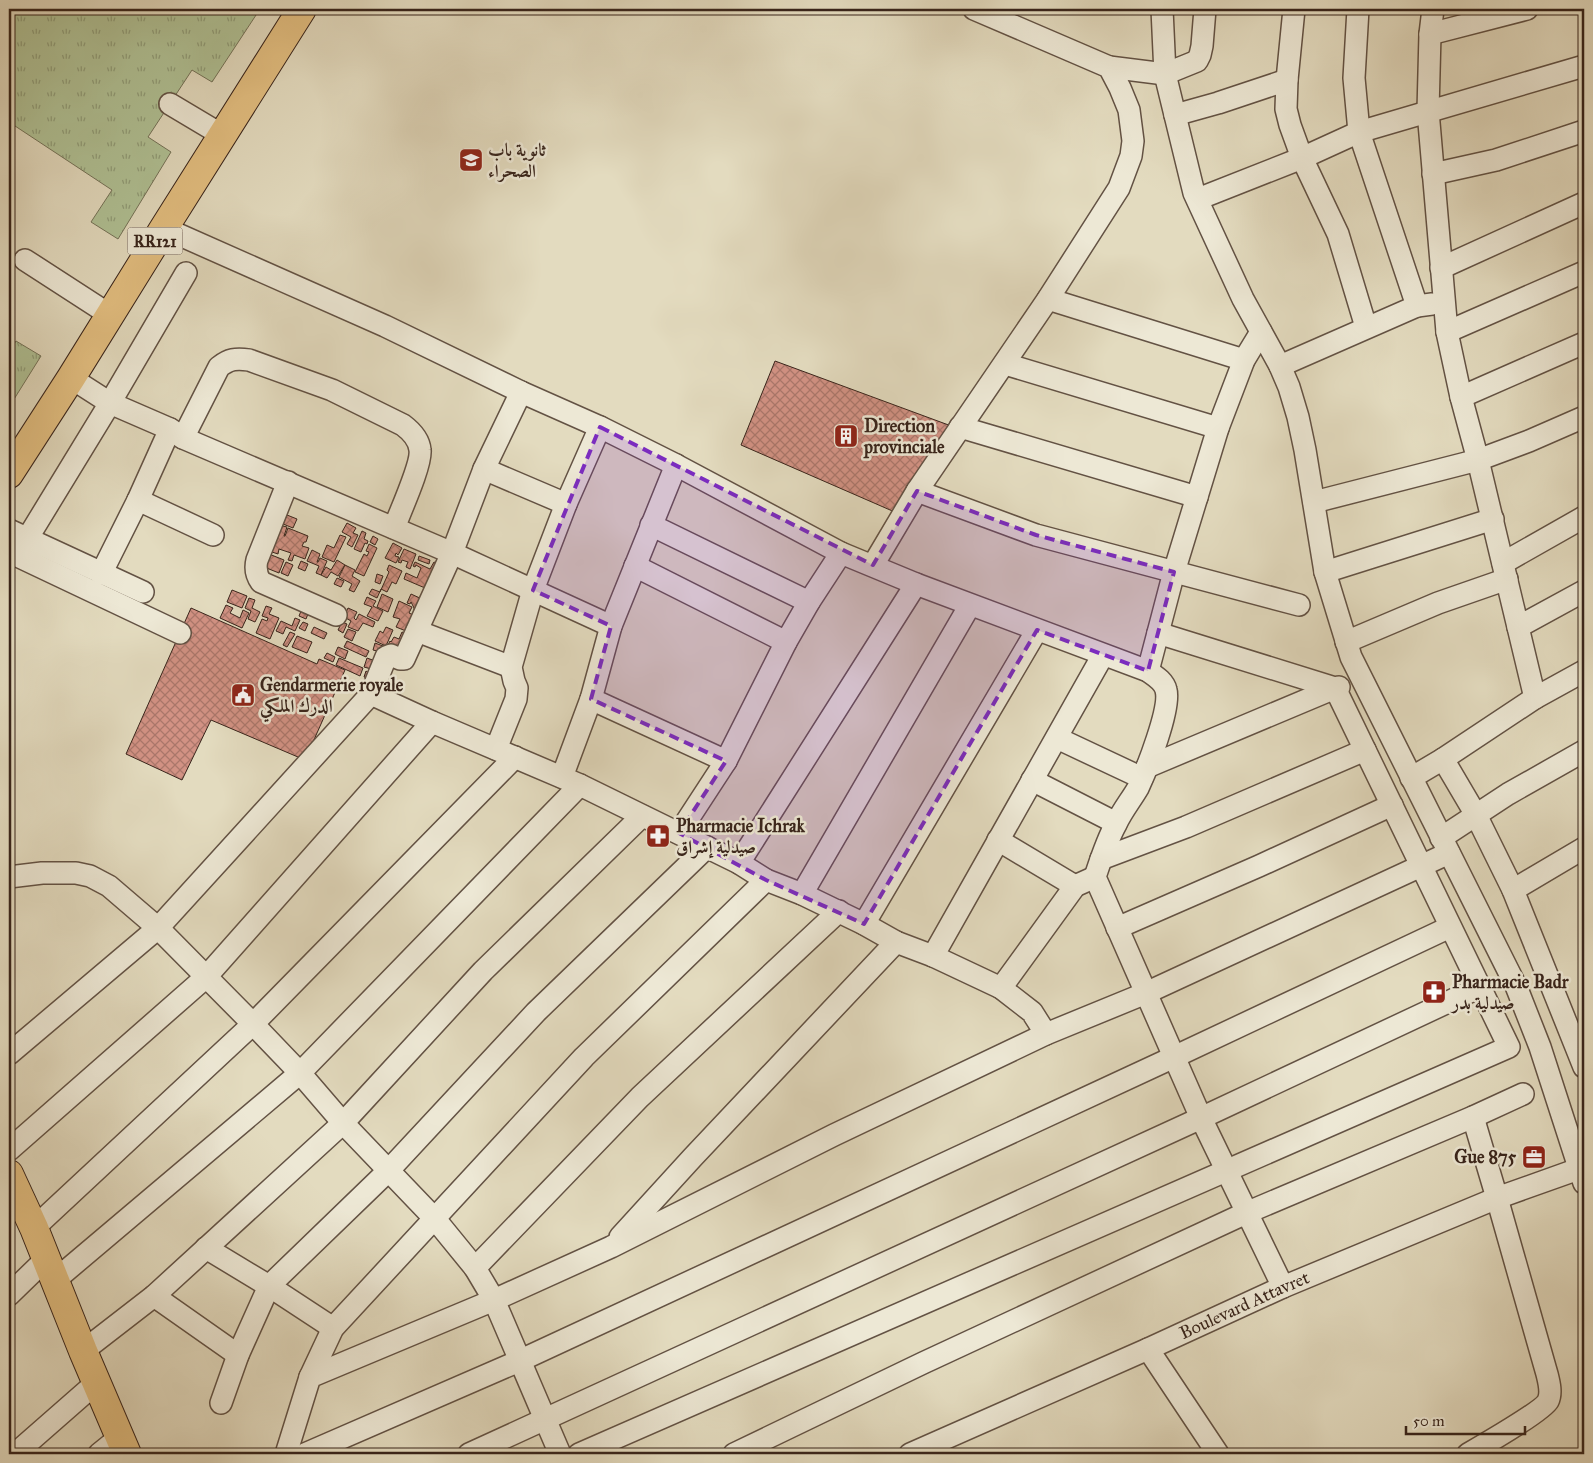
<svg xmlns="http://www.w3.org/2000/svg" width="1593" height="1463" font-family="'IM FELL Great Primer',Amiri,serif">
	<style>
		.park { fill: url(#park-tufts); stroke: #747258 }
		.building { fill: url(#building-cross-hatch); stroke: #38241b }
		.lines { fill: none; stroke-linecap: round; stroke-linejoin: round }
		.minor-casing { stroke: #635244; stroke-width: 24 }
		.major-casing { stroke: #38241b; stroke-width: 30 }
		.minor { stroke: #ede8d5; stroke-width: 21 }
		.major { stroke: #e2be80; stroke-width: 28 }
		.marked { fill: #7b2cbf; fill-opacity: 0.2; stroke: #7b2cbf; stroke-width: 4; stroke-dasharray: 10 6; stroke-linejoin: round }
		.labels { text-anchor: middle; stroke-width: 5; stroke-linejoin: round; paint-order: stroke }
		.shield { fill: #ede8d5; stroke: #6e5f53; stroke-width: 1 }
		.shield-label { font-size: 16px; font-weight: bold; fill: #38241b }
		.poi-label { font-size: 18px; font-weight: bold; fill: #38241b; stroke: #ede8d5; text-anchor: start }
		.street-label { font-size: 18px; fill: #38241b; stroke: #ede8d5 }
	</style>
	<defs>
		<pattern id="park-tufts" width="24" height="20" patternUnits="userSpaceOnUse" patternTransform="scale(1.25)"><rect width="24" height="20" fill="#b0c195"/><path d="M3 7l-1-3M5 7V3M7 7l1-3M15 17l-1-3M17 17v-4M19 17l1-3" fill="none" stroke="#909d79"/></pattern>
		<pattern id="building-cross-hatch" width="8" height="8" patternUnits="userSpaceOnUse" patternTransform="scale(1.25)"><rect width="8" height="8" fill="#d29284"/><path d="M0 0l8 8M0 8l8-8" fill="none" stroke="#ab776b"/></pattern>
	</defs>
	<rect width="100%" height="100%" fill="#e3dbbf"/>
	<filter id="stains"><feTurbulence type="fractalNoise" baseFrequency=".004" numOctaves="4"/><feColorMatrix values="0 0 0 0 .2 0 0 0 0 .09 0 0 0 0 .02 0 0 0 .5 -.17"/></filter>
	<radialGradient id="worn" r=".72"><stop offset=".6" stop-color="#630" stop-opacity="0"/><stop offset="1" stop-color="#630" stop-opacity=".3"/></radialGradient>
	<g class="park">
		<polygon points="9,9 260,9 212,82 192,70 148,137 171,152 118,239 91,222 112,190 9,122"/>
		<polygon points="16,341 41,356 11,404 9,402 9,352"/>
	</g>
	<g class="building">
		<polygon points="775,361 954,427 897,513 741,445"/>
		<polygon points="287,515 297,519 293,528 283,524"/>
		<polygon points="347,523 356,528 353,533 358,535 352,547 347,544 351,537 342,532"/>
		<polygon points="279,525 287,527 284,536 285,536 288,528 308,536 306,542 304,542 302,546 309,548 305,559 294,555 292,561 288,560 291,553 279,549 278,554 269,551"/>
		<polygon points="362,531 366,533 364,539 368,541 367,544 365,543 361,552 354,549"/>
		<polygon points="340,535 346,537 334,562 322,557 327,545 334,548"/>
		<polygon points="373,536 378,539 375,545 370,542"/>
		<polygon points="393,543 402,548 398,555 396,553 395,556 399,557 396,563 385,558"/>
		<polygon points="369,544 377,548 364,576 355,572 364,554 367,556 369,552 366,551"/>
		<polygon points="404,549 416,554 410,569 406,567 408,562 402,560 401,563 398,562"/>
		<polygon points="312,550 320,554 317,562 318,562 320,558 327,561 321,575 316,573 319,566 307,561"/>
		<polygon points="269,554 284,560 279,573 264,567"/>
		<polygon points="419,556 430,560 429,564 418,560"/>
		<polygon points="337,560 345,565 338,576 331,572 327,578 321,575 326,567 331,570"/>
		<polygon points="301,561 308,564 305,571 298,568"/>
		<polygon points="286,562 293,565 288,576 281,573"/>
		<polygon points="415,562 430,569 434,562 443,566 425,588 404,579 406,573 417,578 421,568 416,565 415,567 413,566"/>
		<polygon points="345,565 355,570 352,576 360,581 354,592 349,590 352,584 339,577"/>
		<polygon points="389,565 402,571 396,584 392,582 387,592 381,589 377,598 369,594 372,589 380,592 389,572 387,570"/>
		<polygon points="377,574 383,576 380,584 375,582"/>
		<polygon points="337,578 344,581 341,587 334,584"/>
		<polygon points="232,590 247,596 242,608 227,602"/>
		<polygon points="382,594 393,599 388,612 377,607"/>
		<polygon points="411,594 422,599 414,613 414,608 411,602 410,604 407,603"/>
		<polygon points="367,597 376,601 373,606 383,611 378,621 367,616 372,607 364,604"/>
		<polygon points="249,598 255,600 252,608 260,612 255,622 248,619 251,611 245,608"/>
		<polygon points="399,601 412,607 409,613 420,618 406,631 396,627 400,619 393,617"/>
		<polygon points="226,605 233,608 230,613 240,618 243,610 249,613 242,628 220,618"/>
		<polygon points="266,606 272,608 269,614 279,618 270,639 256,633 262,619 267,621 268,618 262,616"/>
		<polygon points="191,608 317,664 319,659 345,670 305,760 211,720 182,780 126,754"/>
		<polygon points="348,608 357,612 354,618 356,620 359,614 375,622 373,627 363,623 358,631 348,627 351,621 344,617"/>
		<polygon points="301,611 308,614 306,619 299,616"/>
		<polygon points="295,618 300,620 295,631 286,627 283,634 276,631 281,621 292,626"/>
		<polygon points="303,622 308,624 305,631 299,628"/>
		<polygon points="342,622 347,624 343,633 338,630"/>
		<polygon points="314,627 327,633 324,639 311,633"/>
		<polygon points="386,627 393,630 386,646 375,641 380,631 383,633"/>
		<polygon points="348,629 356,632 352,641 344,637"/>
		<polygon points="290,632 295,634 287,647 283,645"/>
		<polygon points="402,632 412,636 395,656 385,651 390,641 391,642 394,637 399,639"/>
		<polygon points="297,636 312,642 307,653 292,647"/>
		<polygon points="347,641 369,651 366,657 344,647"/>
		<polygon points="375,643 383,646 381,652 373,650"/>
		<polygon points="338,647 348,651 345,659 335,654"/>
		<polygon points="327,653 335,657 333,662 324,658"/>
		<polygon points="339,658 363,668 360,676 336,665"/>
		<polygon points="367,658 378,662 374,680 364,677 366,671 369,673 371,669 364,667"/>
	</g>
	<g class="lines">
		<defs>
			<g id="minor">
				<polyline points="1162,9 1165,74 1194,193 1243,299 1280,366 1289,387 1298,417 1305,450 1325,572 1351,657 1516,986 1540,1047 1584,1183"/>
				<polyline points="1294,9 1287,80 1286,109 1290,125 1302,158 1338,234 1366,327"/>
				<polyline points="1358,9 1354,78 1359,132 1417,306"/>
				<polyline points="1433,9 1430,34 1428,111 1447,332 1461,397 1478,460 1535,698"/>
				<polyline points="1430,34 1527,9"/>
				<polyline points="1109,67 1165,74 1197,61 1200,55 1202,46 1205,9"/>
				<polyline points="170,104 222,135"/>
				<polyline points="1175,115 1218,103 1287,80"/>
				<polyline points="1433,174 1496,160 1584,131"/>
				<polyline points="1198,199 1302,158 1359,132 1584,66"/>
				<path d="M 164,228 L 385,326 L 521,392 L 600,427 L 676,465 L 841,553 L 916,584 L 1148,671 C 1155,676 1164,681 1166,690 C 1171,708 1147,769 1138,788 C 1131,800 1122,811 1116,824 C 1107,840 1101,859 1095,877 L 1201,1118 L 1283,1287"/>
				<polyline points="25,260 110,315"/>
				<polyline points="1441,268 1584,203"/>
				<polyline points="1048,299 1244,360"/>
				<polyline points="1447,332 1584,272"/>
				<polyline points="1005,364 1218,428"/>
				<polyline points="1280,366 1417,306 1432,304"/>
				<polyline points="71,378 110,403 170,429 183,438 452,553 611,626"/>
				<polyline points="1461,397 1584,343"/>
				<polyline points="960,427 1197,497"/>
				<path d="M 183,438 L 219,367 C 229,359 236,358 249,360 L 332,390 L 403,425 C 411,431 419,439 420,450 C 422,464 400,512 394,528"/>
				<polyline points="484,469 566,504"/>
				<path d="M 288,482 L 257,560 C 255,568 256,575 261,582 L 336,615"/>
				<polyline points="917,491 1036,535 1299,605"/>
				<polyline points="138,500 213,535"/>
				<polyline points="1314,502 1478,460 1529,441 1584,417"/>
				<polyline points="651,525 809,602"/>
				<polyline points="9,530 143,592"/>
				<polyline points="27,539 110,403 186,273"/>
				<polyline points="9,552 180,633"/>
				<polyline points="1503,563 1584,517"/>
				<polyline points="873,565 917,491 1048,299 1119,188 1131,156 1133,141 1129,110 1120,88 1109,67 974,9"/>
				<polyline points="635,566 786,642"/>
				<polyline points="1325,572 1493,519"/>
				<polyline points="101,574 138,500 170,429"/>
				<polyline points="1518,627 1584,591"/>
				<polyline points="417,631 511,667"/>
				<polyline points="1158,633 1335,688 1339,687"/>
				<polyline points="1346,642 1438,603 1507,579"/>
				<polyline points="1148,671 1174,572 1218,428 1244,360 1261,332"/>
				<polyline points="1584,671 1535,698 1443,759 1476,815 1513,890 1584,1067"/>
				<polyline points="371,694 432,722 580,785 739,863 766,880 802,894 864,924 896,942 933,956 1001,988 1032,1012 1046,1034"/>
				<polyline points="591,699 726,761"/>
				<polyline points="1057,738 1142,778"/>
				<polyline points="496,749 516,699 517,688 514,681 511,667 533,590 566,504 600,427"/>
				<polyline points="562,777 591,699 611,626 676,465"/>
				<polyline points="1411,778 1443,759"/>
				<polyline points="1032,780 1116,823"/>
				<polyline points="679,833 726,761 786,642 809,602 841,553"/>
				<polyline points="1441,838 1508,794 1584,751"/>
				<polyline points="998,840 1075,886"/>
				<polyline points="1101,859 1186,827 1365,750"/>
				<polyline points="739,863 916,584"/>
				<polyline points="9,877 42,873 76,873 90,876 109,886 158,928 253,1024 300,1073 343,1123 435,1219 475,1268 494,1300 560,1454"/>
				<polyline points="1513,890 1584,848"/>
				<polyline points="802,894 970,605"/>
				<polyline points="864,924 1037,630"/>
				<polyline points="1117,928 1259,866 1392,805"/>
				<polyline points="933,956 1103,655"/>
				<polyline points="1001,988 1075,886 1095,877"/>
				<polyline points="9,1054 158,928 371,694 386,657 391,655 400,659 404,659 452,553 484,469 521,392"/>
				<polyline points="9,1150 206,977 432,722"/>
				<polyline points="34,1228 253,1024 515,757"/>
				<polyline points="620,1237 693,1157 896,942"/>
				<polyline points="206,1248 269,1286 333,1328"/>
				<polyline points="475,1268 640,1097 839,911"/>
				<polyline points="54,1281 300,1073 580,785"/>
				<polyline points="9,1295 46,1259"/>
				<polyline points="154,1296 238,1355"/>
				<polyline points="1148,1349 1218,1454"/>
				<polyline points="83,1351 154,1296 343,1123 483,971 642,816"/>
				<polyline points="310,1377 333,1328 584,1057 766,880"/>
				<polyline points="221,1403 238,1355 269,1286 388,1171 536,1012 707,847"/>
				<polyline points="15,1454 96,1383"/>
				<polyline points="99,1454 120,1437"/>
				<polyline points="286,1454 310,1377 494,1300 611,1247 834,1135 1046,1034 1146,993 1449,853"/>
				<polyline points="305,1454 519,1361 1174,1057 1450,927"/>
				<polyline points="469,1454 1201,1118 1480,987"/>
				<polyline points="579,1454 1509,1047 1335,688 1147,767"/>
				<polyline points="734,1454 923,1363 1246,1213 1473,1117 1523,1094"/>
				<path id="s1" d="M 910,1454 L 1148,1349 L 1283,1287 L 1497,1198 L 1584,1167"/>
				<path d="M 1468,1454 C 1482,1446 1543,1411 1548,1401 C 1552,1393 1549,1382 1547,1374 L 1497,1198 L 1473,1117"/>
			</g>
			<g id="major">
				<polyline points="9,474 71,378 164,228 302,9"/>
				<polyline points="9,1174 34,1228 83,1351 127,1454"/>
			</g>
		</defs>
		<use href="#minor" class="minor-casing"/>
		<use href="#major" class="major-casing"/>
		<use href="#minor" class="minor"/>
		<use href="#major" class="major"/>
	</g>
	<path class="marked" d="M 600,427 L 873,565 L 917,491 L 1036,535 L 1174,572 L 1148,671 L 1037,630 L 864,924 L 766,880 L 679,833 L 726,761 L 591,699 L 611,626 L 533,590 Z"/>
	<defs>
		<symbol id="school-square" viewBox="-11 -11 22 22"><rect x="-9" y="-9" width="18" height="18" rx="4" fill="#8f2418" stroke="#ede8d5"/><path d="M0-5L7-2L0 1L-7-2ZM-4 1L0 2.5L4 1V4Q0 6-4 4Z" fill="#fff"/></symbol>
		<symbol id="building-square" viewBox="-11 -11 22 22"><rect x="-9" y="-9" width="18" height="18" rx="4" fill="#8f2418" stroke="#ede8d5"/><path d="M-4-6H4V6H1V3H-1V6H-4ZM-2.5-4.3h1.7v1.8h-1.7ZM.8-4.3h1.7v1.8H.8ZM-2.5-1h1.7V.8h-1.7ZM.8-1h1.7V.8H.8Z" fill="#fff"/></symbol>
		<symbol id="civic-square" viewBox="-11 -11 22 22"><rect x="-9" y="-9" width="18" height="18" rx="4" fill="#8f2418" stroke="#ede8d5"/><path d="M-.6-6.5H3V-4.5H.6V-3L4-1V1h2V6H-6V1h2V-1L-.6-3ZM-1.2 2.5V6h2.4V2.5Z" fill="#fff"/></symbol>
		<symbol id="pharmacy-square" viewBox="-11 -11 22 22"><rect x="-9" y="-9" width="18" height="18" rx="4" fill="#8f2418" stroke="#ede8d5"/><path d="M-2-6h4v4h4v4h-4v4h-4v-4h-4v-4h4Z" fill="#fff"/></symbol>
		<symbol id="office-square" viewBox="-11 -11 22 22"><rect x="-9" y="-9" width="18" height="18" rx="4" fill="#8f2418" stroke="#ede8d5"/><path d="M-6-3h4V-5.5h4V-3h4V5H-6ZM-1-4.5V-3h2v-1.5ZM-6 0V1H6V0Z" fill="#fff"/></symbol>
	</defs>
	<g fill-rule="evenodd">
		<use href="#school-square" x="457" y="146" width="28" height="28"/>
		<use href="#building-square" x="832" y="422" width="28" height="28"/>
		<use href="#civic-square" x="229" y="681" width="28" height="28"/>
		<use href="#pharmacy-square" x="644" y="822" width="28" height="28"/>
		<use href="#pharmacy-square" x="1420" y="978" width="28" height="28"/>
		<use href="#office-square" x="1520" y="1143" width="28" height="28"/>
	</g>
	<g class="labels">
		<rect class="shield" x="127.5" y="227.5" width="55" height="27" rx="4"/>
		<g class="shield-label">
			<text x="155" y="247">RR121</text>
		</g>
		<g class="poi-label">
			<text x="488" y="156">ثانوية باب<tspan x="488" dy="21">الصحراء</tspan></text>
			<text x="864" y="432">Direction<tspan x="864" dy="21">provinciale</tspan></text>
			<text x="260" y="691">Gendarmerie royale<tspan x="260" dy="21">الدرك الملكي</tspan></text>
			<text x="676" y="832">Pharmacie Ichrak<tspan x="676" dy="21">صيدلية إشراق</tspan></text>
			<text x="1452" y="988">Pharmacie Badr<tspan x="1452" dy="21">صيدلية بدر</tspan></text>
			<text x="1516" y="1163" text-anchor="end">Gue 875</text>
		</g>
		<g class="street-label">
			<text dy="6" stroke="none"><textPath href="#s1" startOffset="366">Boulevard Attavret</textPath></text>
		</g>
	</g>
	<rect width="1593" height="1463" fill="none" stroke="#e3dbbf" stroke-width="30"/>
	<rect x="10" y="10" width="1573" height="1443" fill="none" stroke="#38241b" stroke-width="2.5"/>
	<rect x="15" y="15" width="1563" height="1433" fill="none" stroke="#38241b"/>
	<path d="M1406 1426v8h119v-8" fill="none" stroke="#38241b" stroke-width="2.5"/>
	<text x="1413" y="1426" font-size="15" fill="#38241b" stroke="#ede8d5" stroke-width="4" paint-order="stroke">50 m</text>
	<rect width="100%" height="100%" filter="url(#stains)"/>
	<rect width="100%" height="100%" fill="url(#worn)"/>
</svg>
